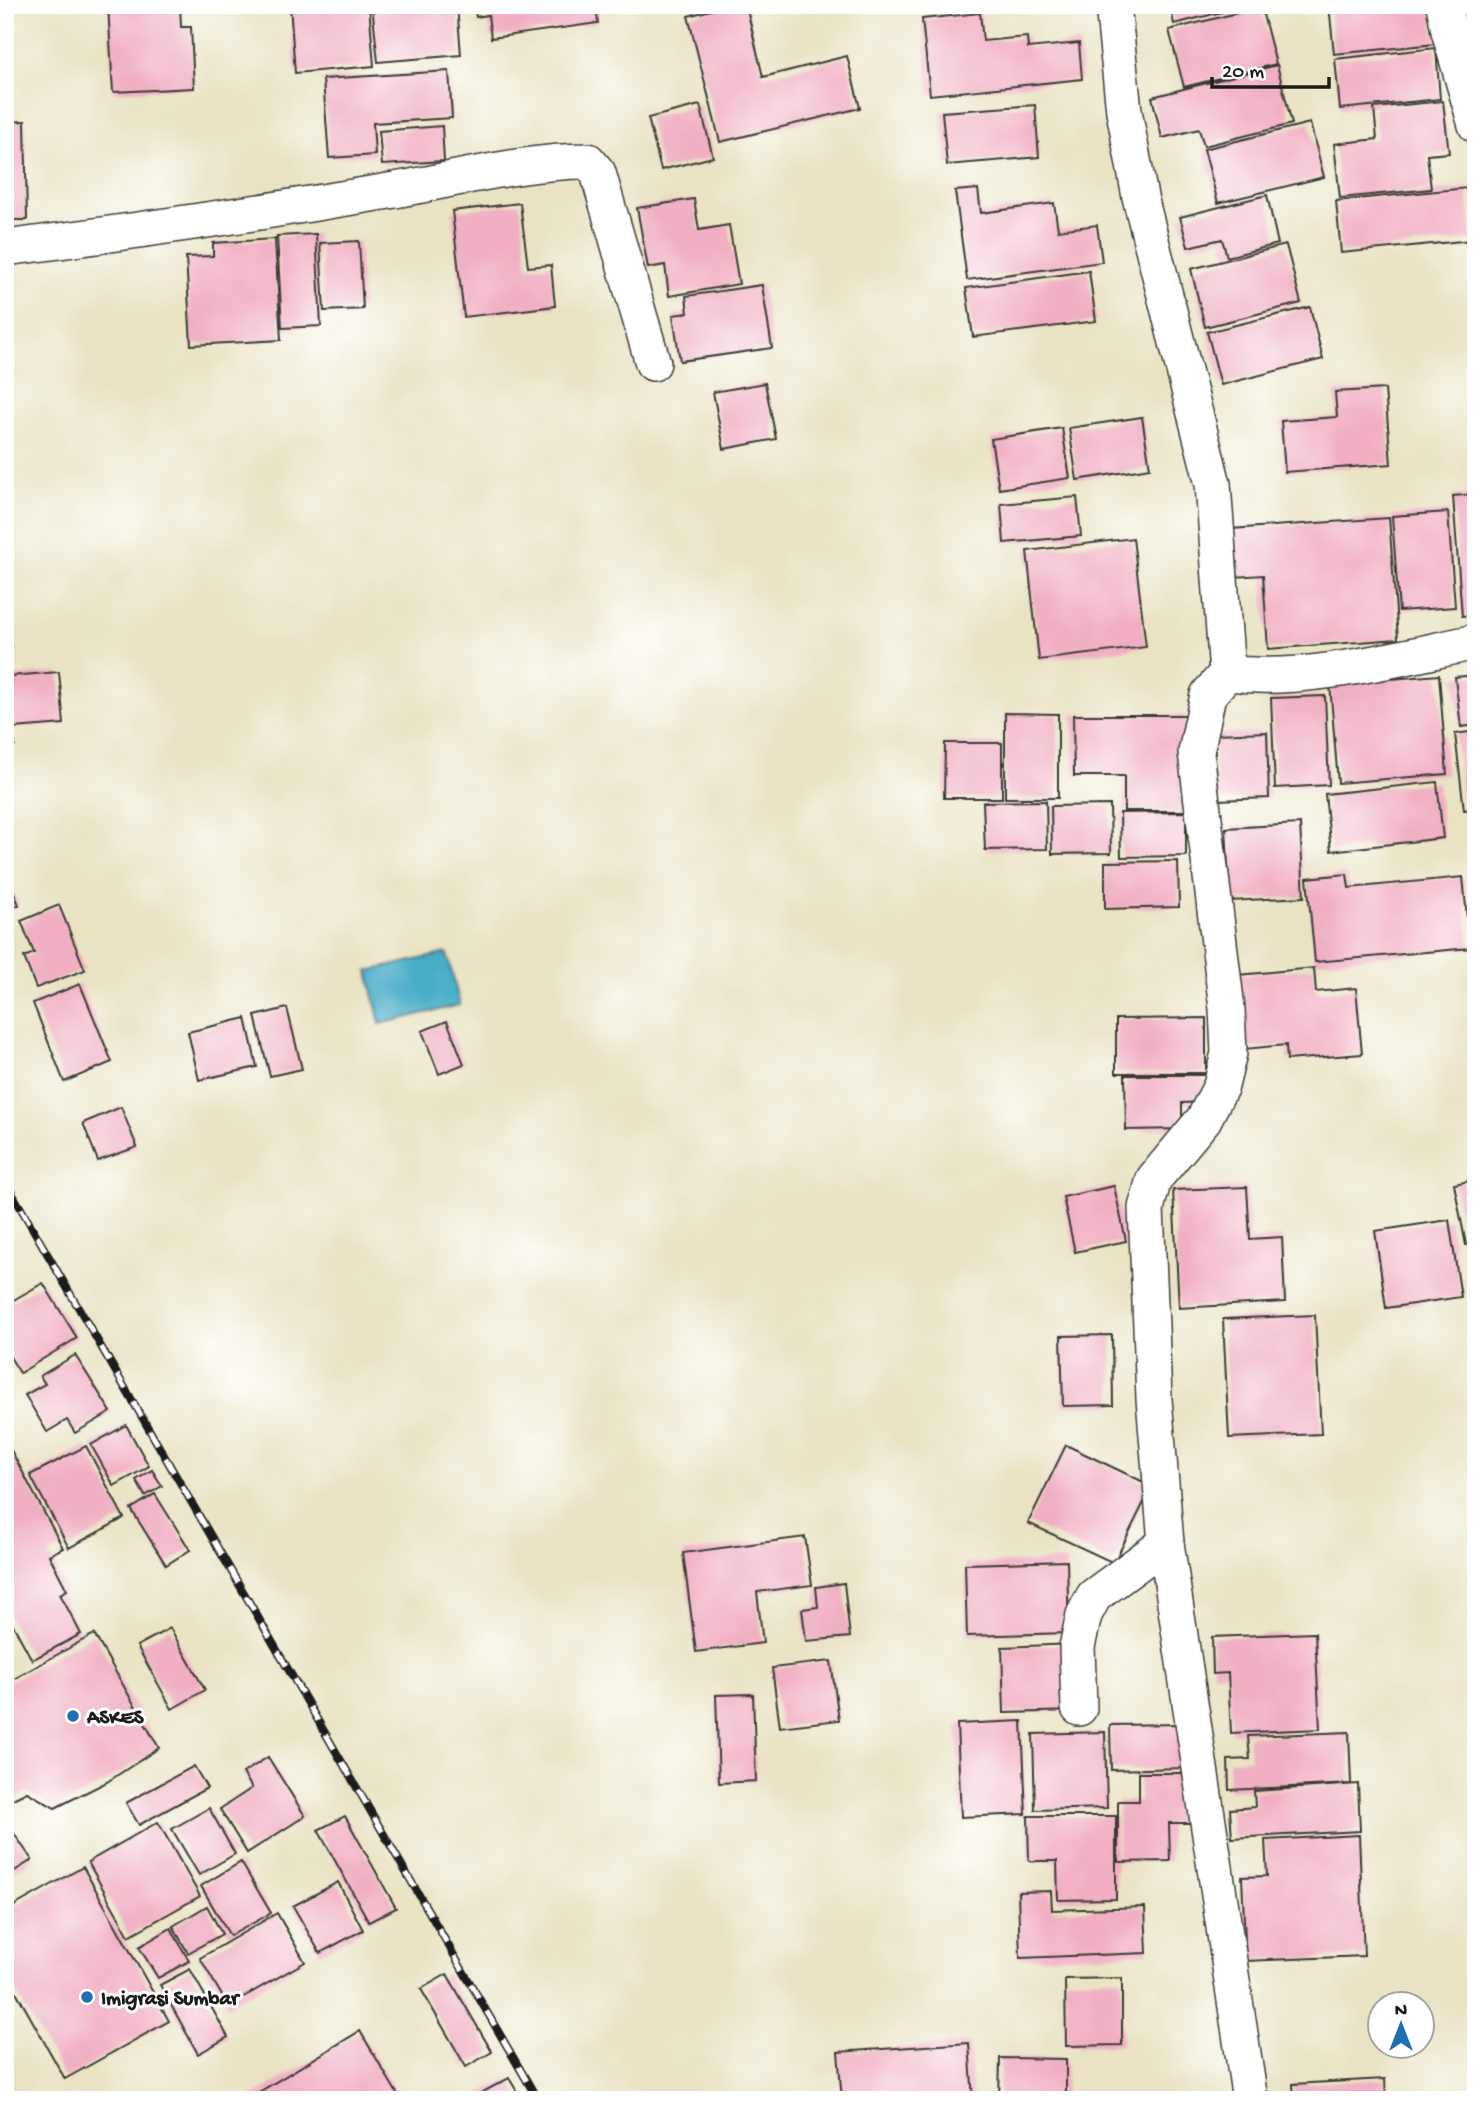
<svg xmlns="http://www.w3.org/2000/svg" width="1481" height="2105" font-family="'Gochi Hand',sans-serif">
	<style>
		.water { fill: #47acc6; stroke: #326471; stroke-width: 2 }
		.building { fill: #f0afc2 }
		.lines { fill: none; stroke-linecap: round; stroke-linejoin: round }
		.minor-casing { stroke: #3b3a35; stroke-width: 38 }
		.minor { stroke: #fff; stroke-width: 35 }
		.rail-casing { stroke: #1c1c1c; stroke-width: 8 }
		.rail { stroke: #fff; stroke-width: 5; stroke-dasharray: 16; stroke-linecap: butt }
		.poi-dot { fill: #1f6fb2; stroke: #fff; stroke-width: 2.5 }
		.labels { text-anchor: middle; stroke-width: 6; stroke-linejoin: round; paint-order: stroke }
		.poi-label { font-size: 21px; font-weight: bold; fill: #1c1c1c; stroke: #fff; text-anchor: start }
	</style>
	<rect width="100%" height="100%" fill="#fff"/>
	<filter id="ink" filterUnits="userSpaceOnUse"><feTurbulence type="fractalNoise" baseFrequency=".0143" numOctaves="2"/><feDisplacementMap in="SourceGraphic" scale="14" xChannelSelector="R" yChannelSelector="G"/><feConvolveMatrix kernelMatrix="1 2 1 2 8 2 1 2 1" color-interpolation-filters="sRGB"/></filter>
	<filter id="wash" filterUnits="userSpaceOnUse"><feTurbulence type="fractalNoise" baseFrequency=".00686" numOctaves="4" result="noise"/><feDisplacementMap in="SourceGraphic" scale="28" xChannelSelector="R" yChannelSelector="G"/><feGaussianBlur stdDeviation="1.57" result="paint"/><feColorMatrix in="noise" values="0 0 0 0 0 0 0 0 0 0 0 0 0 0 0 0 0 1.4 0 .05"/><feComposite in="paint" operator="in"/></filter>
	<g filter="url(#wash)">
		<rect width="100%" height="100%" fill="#e9e3c3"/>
		<polygon class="water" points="447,953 460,1005 380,1024 368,971"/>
		<g id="blocks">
			<g class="building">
				<polygon points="108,5 180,5 181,27 191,27 194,88 113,92"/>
				<polygon points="290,5 369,5 374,66 295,73"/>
				<polygon points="372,5 457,5 461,55 378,62"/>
				<polygon points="474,5 596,5 598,23 491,38 488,15 476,17"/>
				<polygon points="730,5 746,5 763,77 847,56 860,108 720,142 688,16"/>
				<polygon points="920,5 960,5 960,7 921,11"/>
				<polygon points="1170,5 1246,5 1246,6 1174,24"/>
				<polygon points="1329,5 1431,5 1436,44 1334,54"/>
				<polygon points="1261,7 1276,64 1184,87 1169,30"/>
				<polygon points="980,13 983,41 1027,37 1028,48 1079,43 1082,79 930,95 922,19"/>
				<polygon points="1436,48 1440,99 1340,109 1335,59"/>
				<polygon points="1277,65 1292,124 1204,146 1199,129 1162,138 1152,97"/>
				<polygon points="449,71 452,118 373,123 375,155 329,158 323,79"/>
				<polygon points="1443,101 1449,153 1427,155 1431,189 1340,198 1334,144 1377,139 1374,108"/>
				<polygon points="700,105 713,157 661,170 648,118"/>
				<polygon points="1035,105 1039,157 947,165 942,112"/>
				<polygon points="25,121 27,220 5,220 5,122"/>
				<polygon points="1310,123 1324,177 1218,203 1204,149"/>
				<polygon points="442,126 444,161 382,165 379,131"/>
				<polygon points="1467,188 1472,240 1341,253 1336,201"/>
				<polygon points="978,189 981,213 1054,203 1058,230 1097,225 1102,262 967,280 955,191"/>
				<polygon points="1267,195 1278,244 1227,257 1222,239 1188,247 1180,217"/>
				<polygon points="694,199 699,230 729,225 739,284 669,296 665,265 648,268 637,208"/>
				<polygon points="520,203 528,267 551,265 555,306 464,317 452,211"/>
				<polygon points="316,234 321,326 282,328 277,236"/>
				<polygon points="275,239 281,340 191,345 186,257 213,256 213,243"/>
				<polygon points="359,241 363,309 324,311 320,243"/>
				<polygon points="1286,245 1301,303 1205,327 1191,269"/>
				<polygon points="1089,271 1096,321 973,337 966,288"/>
				<polygon points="762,285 772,348 680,361 673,315 688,313 686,296"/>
				<polygon points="1310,307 1323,359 1221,385 1207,332"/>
				<polygon points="765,383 776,439 724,449 713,392"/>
				<polygon points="1385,389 1391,464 1285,472 1281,421 1337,417 1335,392"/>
				<polygon points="1142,417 1150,468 1077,480 1069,428"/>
				<polygon points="1062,428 1070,478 999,489 991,439"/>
				<polygon points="1476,494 1476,615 1462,616 1453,496"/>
				<polygon points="1077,497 1081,536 1004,543 1001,504"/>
				<polygon points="1448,512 1455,607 1399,611 1392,516"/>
				<polygon points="1389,518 1398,639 1268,649 1263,575 1234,577 1231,529"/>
				<polygon points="1133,538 1146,647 1039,660 1027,551"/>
				<polygon points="5,613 12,648 5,649"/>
				<polygon points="59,672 64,724 14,728 10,676"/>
				<polygon points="1439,675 1447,774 1338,783 1330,684"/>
				<polygon points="1476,675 1476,725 1461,727 1455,677"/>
				<polygon points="1325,696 1329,785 1275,788 1271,698"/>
				<polygon points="5,703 15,746 5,748"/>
				<polygon points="1005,713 1058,714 1058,798 1005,798"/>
				<polygon points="1073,715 1185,715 1186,811 1124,811 1124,776 1074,776"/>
				<polygon points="1476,731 1476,809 1464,810 1455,734"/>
				<polygon points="1267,732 1269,798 1217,800 1214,734"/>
				<polygon points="945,743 1002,743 1002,798 944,798"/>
				<polygon points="1437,782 1443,838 1331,851 1325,794"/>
				<polygon points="1046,801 1047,849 985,850 983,802"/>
				<polygon points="1110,805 1111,853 1052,854 1051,806"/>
				<polygon points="1186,812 1186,856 1121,857 1120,813"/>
				<polygon points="1300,824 1304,897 1230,901 1226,828"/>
				<polygon points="1178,861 1179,907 1105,909 1105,862"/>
				<polygon points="5,870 19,905 5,911"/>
				<polygon points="1347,874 1349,888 1463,877 1470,948 1315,962 1307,878"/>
				<polygon points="59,905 85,970 36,988 24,957 34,953 21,921"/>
				<polygon points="1314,968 1316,992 1356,988 1362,1054 1287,1060 1286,1045 1245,1049 1238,975"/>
				<polygon points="80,984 112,1062 64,1082 33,1003"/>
				<polygon points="287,1008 302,1069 270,1076 255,1016"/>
				<polygon points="246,1018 257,1067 199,1080 188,1032"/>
				<polygon points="1206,1018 1206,1073 1116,1073 1116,1019"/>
				<polygon points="447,1021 464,1064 439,1074 422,1031"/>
				<polygon points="1125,1075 1205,1075 1205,1102 1182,1103 1182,1129 1126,1130"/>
				<polygon points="121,1107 137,1147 98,1161 83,1123"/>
				<polygon points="1476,1180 1476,1243 1466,1245 1454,1184"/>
				<polygon points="1114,1186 1126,1241 1075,1252 1063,1197"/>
				<polygon points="1247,1187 1250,1239 1282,1237 1285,1302 1179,1308 1173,1190"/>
				<polygon points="1449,1220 1461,1297 1386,1308 1375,1231"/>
				<polygon points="43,1283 77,1338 20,1373 5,1349 5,1305"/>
				<polygon points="1315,1315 1321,1434 1229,1438 1223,1319"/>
				<polygon points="1112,1335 1113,1405 1063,1406 1061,1336"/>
				<polygon points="75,1355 111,1412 75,1433 67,1420 47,1432 25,1395 45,1384 40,1376"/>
				<polygon points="126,1425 149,1466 114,1486 91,1445"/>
				<polygon points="5,1439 63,1548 49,1555 67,1590 60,1594 81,1634 32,1660 5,1610 5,1592 8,1591 5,1586"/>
				<polygon points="1066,1445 1152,1486 1114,1563 1028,1523"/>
				<polygon points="86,1446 124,1518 69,1548 30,1475"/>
				<polygon points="152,1470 162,1486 145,1496 136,1480"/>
				<polygon points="155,1494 190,1550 166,1565 131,1509"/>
				<polygon points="805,1537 812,1585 757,1592 763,1643 696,1652 683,1553"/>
				<polygon points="1067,1561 1069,1633 967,1636 965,1564"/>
				<polygon points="844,1583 850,1637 806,1641 802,1609 818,1607 816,1587"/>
				<polygon points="170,1628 205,1690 172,1709 137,1646"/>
				<polygon points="1315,1633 1320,1729 1231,1733 1228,1673 1213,1674 1212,1637"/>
				<polygon points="94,1634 159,1748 107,1782 55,1808 27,1792 5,1803 5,1684"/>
				<polygon points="1073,1644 1075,1711 1004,1713 1002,1647"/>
				<polygon points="831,1661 839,1720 780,1727 772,1668"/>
				<polygon points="753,1694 756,1781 719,1783 716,1695"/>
				<polygon points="1022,1721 1026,1814 961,1817 957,1724"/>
				<polygon points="1183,1724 1184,1768 1111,1770 1110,1725"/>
				<polygon points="1105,1732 1107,1808 1035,1810 1033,1734"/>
				<polygon points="1349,1732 1351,1784 1229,1790 1228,1760 1250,1759 1248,1736"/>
				<polygon points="268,1757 305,1816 247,1853 220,1809 252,1788 243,1773"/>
				<polygon points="194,1766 207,1788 139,1825 126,1803"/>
				<polygon points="1139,1773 1190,1773 1190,1823 1169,1823 1170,1861 1118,1862 1118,1801 1139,1801"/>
				<polygon points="1358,1784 1360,1831 1232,1838 1230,1809 1255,1807 1254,1791"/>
				<polygon points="209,1808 235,1854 199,1875 172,1829"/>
				<polygon points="345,1816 396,1908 369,1922 318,1830"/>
				<polygon points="1028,1816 1116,1816 1116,1899 1058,1900 1057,1861 1029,1861"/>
				<polygon points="5,1820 32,1860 5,1877"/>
				<polygon points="158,1822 200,1896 129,1936 88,1862"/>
				<polygon points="1359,1835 1364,1956 1246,1961 1242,1877 1267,1876 1265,1840"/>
				<polygon points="241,1862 271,1913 230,1936 201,1886"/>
				<polygon points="83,1867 169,2021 65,2079 5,1972 5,1911"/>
				<polygon points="338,1882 363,1930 320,1953 293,1906"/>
				<polygon points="1051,1891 1052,1910 1145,1907 1147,1953 1020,1958 1018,1892"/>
				<polygon points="207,1906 222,1934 188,1953 173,1926"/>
				<polygon points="277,1913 305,1962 228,2006 200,1958"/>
				<polygon points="171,1928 189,1961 158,1978 139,1947"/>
				<polygon points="190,1969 228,2037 198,2054 160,1985"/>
				<polygon points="447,1974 492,2052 466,2067 421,1989"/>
				<polygon points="1122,1978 1122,2045 1066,2046 1065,1979"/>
				<polygon points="360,2031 401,2100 246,2100"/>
				<polygon points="969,2043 973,2100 842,2100 838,2052"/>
				<polygon points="1000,2058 1066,2059 1066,2100 999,2100"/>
				<polygon points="509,2078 522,2100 485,2100 481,2093"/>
				<polygon points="1385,2079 1386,2100 1294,2100 1293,2084"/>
			</g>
		</g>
	</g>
	<g filter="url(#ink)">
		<use href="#blocks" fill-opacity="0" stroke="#3b3a35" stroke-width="2"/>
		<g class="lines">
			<defs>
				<g id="minor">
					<polyline points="1113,5 1124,111 1140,197 1213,484 1227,673"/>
					<polyline points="1444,5 1449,31 1476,125"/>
					<path d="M 5,248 C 132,232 258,213 383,192 C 451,181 519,161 588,161 L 598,173 L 653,363"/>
					<polyline points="1079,1708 1077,1647 1084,1615 1094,1596 1166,1543"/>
					<path d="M 1250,2100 L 1166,1543 L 1154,1399 L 1146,1208 L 1154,1179 L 1204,1119 L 1221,1086 L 1229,1053 L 1227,1009 L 1196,752 L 1208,695 L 1227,673 C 1307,683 1397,658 1476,642"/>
				</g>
			</defs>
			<use href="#minor" class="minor-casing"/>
			<use href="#minor" class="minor"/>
			<defs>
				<polyline id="rail" points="5,1181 538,2100"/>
			</defs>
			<use href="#rail" class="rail-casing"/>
			<use href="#rail" class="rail"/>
		</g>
	</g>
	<g class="poi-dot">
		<circle cx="73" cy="1716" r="7"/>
		<circle cx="87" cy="1997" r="7"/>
	</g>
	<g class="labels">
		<g class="poi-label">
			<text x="87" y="1723">ASKES</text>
			<text x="101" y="2004">Imigrasi Sumbar</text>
		</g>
	</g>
	<rect width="1481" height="2105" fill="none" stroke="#fff" stroke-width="28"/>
	<g transform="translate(1401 2025)"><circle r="33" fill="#ffffff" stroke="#a4a4a4" stroke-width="2"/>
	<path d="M0-5L12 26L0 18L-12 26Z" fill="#1f6fb2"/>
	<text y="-10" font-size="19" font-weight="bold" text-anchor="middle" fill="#1c1c1c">N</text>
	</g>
	<path d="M1212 77v10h117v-10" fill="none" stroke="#1c1c1c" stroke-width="3.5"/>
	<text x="1222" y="77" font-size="21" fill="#1c1c1c" stroke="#ffffff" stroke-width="5" paint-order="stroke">20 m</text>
</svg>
